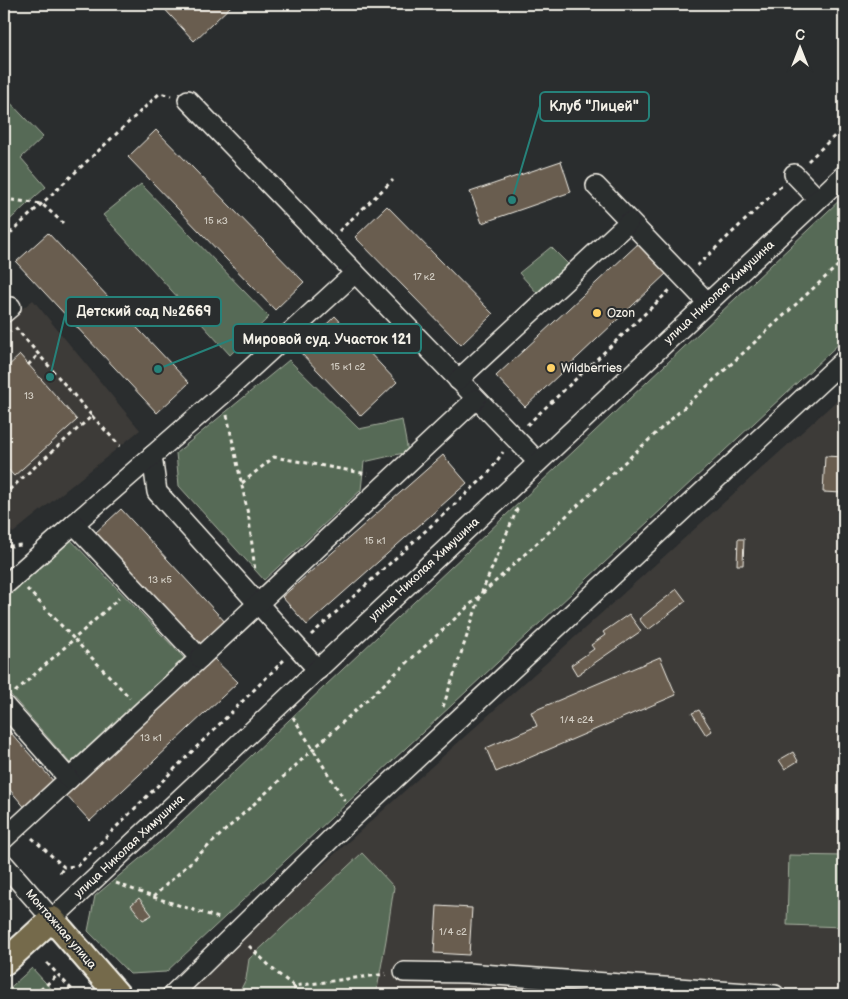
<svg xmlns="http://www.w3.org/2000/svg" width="848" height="999" font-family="'Balsamiq Sans',sans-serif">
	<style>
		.built { fill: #3d3b38 }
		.green { fill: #576b56; stroke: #a6ae9f }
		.building { fill: #695d50; stroke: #f4f1e8 }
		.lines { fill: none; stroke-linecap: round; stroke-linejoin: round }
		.minor-casing { stroke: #f4f1e8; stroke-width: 22 }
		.major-casing { stroke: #f4f1e8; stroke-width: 28 }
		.path { stroke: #f4f1e8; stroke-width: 3; stroke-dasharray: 4 4; stroke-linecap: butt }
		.minor { stroke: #2a2d2e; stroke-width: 19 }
		.major { stroke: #746b4b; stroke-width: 24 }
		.poi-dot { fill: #ffd166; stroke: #2a2d2e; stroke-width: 2 }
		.labels { text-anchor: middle; stroke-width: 4; stroke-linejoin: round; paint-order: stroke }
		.number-label { font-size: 10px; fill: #d1ccc2 }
		.street-label { font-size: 12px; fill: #f4f1e8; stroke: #2a2d2e }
		.poi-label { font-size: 12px; fill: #f4f1e8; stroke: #2a2d2e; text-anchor: start }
		.leader { fill: none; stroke: #26827a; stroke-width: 2 }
		.callout-dot { fill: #26827a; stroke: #2a2d2e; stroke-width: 2 }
		.callout { fill: #2a2d2e; stroke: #26827a; stroke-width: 2 }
		.callout-label { font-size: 14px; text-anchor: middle; font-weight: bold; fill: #f4f1e8 }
	</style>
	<rect width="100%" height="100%" fill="#2a2d2e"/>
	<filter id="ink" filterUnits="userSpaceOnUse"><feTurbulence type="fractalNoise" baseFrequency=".02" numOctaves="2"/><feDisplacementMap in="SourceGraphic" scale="10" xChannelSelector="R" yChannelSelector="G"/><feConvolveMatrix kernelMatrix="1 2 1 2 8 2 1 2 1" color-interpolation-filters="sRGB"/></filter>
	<g filter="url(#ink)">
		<g class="built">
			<polygon points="33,300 140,430 13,533 4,522 4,323"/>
			<polygon points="844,394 844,995 192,995 203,973"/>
		</g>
		<g class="green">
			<polygon points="4,96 43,137 21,158 46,187 4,225"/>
			<polygon points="141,184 269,317 230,355 103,215"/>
			<polygon points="844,196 844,339 166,972 130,974 88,931 95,896 163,839"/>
			<polygon points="551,247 570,266 538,294 519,273"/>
			<polygon points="289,360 359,429 402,420 408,452 364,462 361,490 264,580 179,486 176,453"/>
			<polygon points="69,538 184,658 70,763 4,687 4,600"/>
			<polygon points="362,853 394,887 386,940 376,995 238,995 246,979 249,959"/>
			<polygon points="789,855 844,856 844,927 787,925"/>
			<polygon points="32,968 57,995 4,995 4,993"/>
		</g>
		<g class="building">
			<polygon points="160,4 231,4 232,5 194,41"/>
			<polygon points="156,130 304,282 275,310 128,157"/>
			<polygon points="561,161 571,192 482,223 470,192"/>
			<polygon points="387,206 493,314 461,345 355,237"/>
			<polygon points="48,233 189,383 157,413 16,262"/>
			<polygon points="640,242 668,272 525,407 496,376"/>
			<polygon points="335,316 397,382 361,416 299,351"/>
			<polygon points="20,355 77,420 14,476 4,465 4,370"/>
			<polygon points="443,455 467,483 307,625 282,597"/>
			<polygon points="825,456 844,457 842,493 823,492"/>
			<polygon points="121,509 227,624 200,649 94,534"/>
			<polygon points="738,539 744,539 743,565 737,565"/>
			<polygon points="677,589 686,601 648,630 639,619"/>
			<polygon points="629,614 641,631 577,675 571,665 594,649 591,645 605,635 603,632"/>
			<polygon points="212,657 238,682 90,821 63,792"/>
			<polygon points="660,657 676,695 496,772 486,748 537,726 531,712"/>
			<polygon points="699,710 712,731 706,735 692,713"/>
			<polygon points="4,725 56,784 27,810 4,783"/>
			<polygon points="793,752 798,761 785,769 779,760"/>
			<polygon points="139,898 152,915 143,920 131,905"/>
			<polygon points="437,906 472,908 469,955 434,953"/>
		</g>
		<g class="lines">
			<defs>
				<g id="minor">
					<polyline points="188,100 538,462"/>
					<polyline points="794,174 818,199"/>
					<polyline points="596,186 708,303"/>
					<polyline points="4,313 11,307"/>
					<polyline points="458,380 629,222"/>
					<polyline points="152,456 157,492 318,670"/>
					<polyline points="74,524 223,394 355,273"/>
					<polyline points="4,586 74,524 200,658 4,839"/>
					<polyline points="200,658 476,399"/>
					<polyline points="4,705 69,779"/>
					<polyline points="4,864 52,919 844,175"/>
					<polyline points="404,972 467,973 775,995"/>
					<polyline points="172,995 345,825 844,360"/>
				</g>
				<polyline id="major" points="4,963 52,919 118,995"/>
			</defs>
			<use href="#minor" class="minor-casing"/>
			<use href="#major" class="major-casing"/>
			<g class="path">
				<polyline points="808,161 844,127"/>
				<polyline points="4,199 42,204 63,223"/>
				<polyline points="339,231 393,180"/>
				<polyline points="4,239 160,93 171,96"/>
				<polyline points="697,266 781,186"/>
				<polyline points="4,273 7,289"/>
				<polyline points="4,337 11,331"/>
				<polyline points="28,365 39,354"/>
				<polyline points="227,415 249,519 255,571"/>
				<polyline points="92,416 120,446"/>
				<polyline points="527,425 670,290"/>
				<polyline points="242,483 274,457 368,474"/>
				<polyline points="4,484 9,490 92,416 15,327"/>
				<polyline points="4,539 10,546 22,545"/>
				<polyline points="4,551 10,546"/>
				<polyline points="27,589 74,639 119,598"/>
				<polyline points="311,635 488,474 503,452"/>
				<polyline points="15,692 74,639 130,698"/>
				<polyline points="443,707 481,594 518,507"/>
				<polyline points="293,717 345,801"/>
				<polyline points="32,838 64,867 77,866 284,660"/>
				<polyline points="60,873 64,867"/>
				<polyline points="116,883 153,897 222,919"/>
				<polyline points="153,897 844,260"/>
				<polyline points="4,916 7,920 4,923"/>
				<polyline points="249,946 277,973 294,986 386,974"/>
				<polyline points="47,963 77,995"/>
				<polyline points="294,986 296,995"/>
				<polyline points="34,995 58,975"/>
			</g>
			<use href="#minor" class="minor"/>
			<use href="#major" class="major"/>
		</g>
	</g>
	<g class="poi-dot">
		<circle cx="597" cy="313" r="5"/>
		<circle cx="551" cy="368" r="5"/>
	</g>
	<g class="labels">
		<g class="number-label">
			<text x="216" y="224">15 к3</text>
			<text x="424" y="280">17 к2</text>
			<text x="348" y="370">15 к1 с2</text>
			<text x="29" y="399">13</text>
			<text x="375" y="544">15 к1</text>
			<text x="160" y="583">13 к5</text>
			<text x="577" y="723">1/4 с24</text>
			<text x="151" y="741">13 к1</text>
			<text x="453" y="935">1/4 с2</text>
		</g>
		<g class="street-label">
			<text transform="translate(719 292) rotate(-43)" y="4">улица Николая Химушина</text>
			<text transform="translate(424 569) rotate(-43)" y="4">улица Николая Химушина</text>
			<text transform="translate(129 846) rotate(-43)" y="4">улица Николая Химушина</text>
			<text transform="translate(61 929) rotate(49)" y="4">Монтажная улица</text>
		</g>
		<g class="poi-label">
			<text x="607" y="317">Ozon</text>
			<text x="561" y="372">Wildberries</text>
		</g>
	</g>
	<path class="leader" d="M512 200L540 106M50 377L66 311M158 369L233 339"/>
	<g class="callout-dot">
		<circle cx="512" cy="200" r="5"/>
		<circle cx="50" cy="377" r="5"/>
		<circle cx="158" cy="369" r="5"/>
	</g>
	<g class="callout">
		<rect x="540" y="92" width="109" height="29" rx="5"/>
		<rect x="66" y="297" width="155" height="29" rx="5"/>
		<rect x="233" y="324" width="188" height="29" rx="5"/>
	</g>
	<g class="callout-label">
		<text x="594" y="111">Клуб "Лицей"</text>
		<text x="144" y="316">Детский сад №2669</text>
		<text x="327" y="344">Мировой суд. Участок 121</text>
	</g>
	<rect width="848" height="999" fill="none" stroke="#2a2d2e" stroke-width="20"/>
	<rect x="10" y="10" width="828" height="979" fill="none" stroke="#f4f1e8" stroke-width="2" filter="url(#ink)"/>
	<g transform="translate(800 48)" stroke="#2a2d2e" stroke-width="4" paint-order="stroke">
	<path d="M0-4L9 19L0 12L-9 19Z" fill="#f4f1e8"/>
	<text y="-8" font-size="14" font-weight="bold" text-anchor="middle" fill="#f4f1e8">С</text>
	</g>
</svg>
